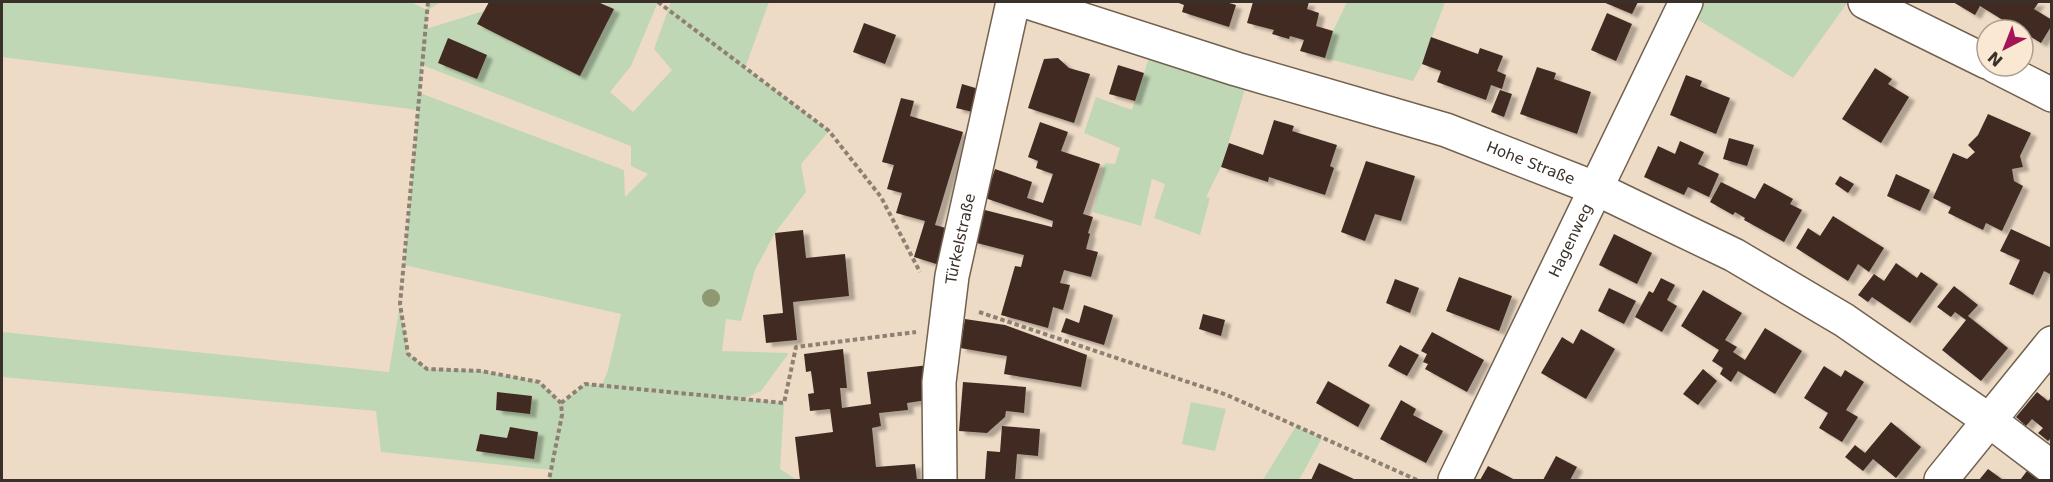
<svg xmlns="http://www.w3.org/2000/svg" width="2053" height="482" font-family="'DejaVu Sans',sans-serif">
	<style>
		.green { fill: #c0d7b5; fill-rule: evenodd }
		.building { fill: #402b24; filter: url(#shadow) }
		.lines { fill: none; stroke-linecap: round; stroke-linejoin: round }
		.minor-casing { stroke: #72614f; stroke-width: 36 }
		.path { stroke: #8e8173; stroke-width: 4; stroke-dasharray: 4.5 3; stroke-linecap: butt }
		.minor { stroke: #fff; stroke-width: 33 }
		.tree { fill: #8e9871 }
		.labels { text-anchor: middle; stroke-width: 6; stroke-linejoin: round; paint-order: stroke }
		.street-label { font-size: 15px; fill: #393129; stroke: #fbe8d3 }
	</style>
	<defs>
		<filter id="shadow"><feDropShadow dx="6" dy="4" stdDeviation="1.5" flood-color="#0004"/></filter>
	</defs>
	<rect width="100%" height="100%" fill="#eedbc6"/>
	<g class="green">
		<path d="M 2,2 L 411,2 L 427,10 L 428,2 L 441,2 L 428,10 L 426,29 L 484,11 L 478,25 L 580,76 L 613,9 L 602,2 L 658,2 L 631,66 L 610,92 L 633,112 L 672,70 L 654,49 L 671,2 L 769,2 L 745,68 L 829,131 L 801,164 L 806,192 L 775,233 L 755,270 L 741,321 L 726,319 L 722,351 L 789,353 L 761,391 L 743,399 L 784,403 L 780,469 L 797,480 L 549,480 L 551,470 L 381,452 L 376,411 L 2,377 L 2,332 L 389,372 L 400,304 L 408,353 L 427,369 L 481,371 L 539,382 L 562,403 L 585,384 L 602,385 L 608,370 L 621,314 L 404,265 L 418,110 L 2,57 ZM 422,65 L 631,146 L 631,166 L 648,174 L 625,197 L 624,170 L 420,93 Z"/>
		<polygon points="1347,2 1445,2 1422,64 1413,81 1325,58 1333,31"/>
		<polygon points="1686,2 1848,2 1793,78 1682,10"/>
		<polygon points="1154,42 1250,73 1221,167 1206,197 1210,198 1200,235 1154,218 1165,184 1152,179 1141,226 1093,212 1105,163 1115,164 1120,148 1084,133 1096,97 1132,110"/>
		<polygon points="1191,402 1226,409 1215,451 1182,444"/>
		<polygon points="1296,426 1322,438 1299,480 1263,480"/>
	</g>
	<g class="building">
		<polygon points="489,2 598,2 614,9 580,76 477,24"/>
		<polygon points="1176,2 1226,2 1236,5 1229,27 1182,12 1184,5"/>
		<polygon points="1253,2 1309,2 1307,9 1319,13 1316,26 1333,31 1325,58 1300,51 1304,40 1290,36 1289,39 1272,34 1274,30 1247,23"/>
		<polygon points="1603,2 1638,2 1632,14"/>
		<polygon points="1953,2 2039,2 2034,9 2052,20 2052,25 2041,43 2023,32 2023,30 2019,30 1980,6 1975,15"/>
		<polygon points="1607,13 1632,24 1616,61 1591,50"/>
		<polygon points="864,23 896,35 885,64 853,52"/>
		<polygon points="1431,37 1478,54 1480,48 1503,56 1497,71 1506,75 1502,89 1491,85 1486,100 1437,82 1441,71 1422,64"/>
		<polygon points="448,38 487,55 477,79 438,63"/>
		<polygon points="1058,58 1069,68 1090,74 1074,123 1028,108 1044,59"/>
		<polygon points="1118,65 1144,73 1135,101 1109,94"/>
		<polygon points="1537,67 1556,73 1554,79 1591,92 1577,134 1520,114"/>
		<polygon points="1875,68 1892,79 1888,84 1909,97 1881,143 1842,119"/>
		<polygon points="1686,75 1702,81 1700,86 1730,98 1716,134 1670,115"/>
		<polygon points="962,84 982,90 977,113 956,108"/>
		<polygon points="1500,90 1512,94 1504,117 1491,112"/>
		<polygon points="901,98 914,101 910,116 963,132 935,225 957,231 946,267 914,257 925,221 896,213 902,193 887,189 894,165 882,162"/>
		<polygon points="1988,114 2031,133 2020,156 2023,167 2012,169 2014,181 2023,186 2002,231 1986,223 1983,230 1948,213 1951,207 1933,198 1953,153 1967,159 1975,152 1968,145 1978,135"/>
		<polygon points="1274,120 1294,126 1292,131 1337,145 1330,166 1334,168 1325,195 1269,177 1268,182 1221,167 1229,143 1263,155"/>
		<polygon points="1040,122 1068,132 1061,151 1100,164 1083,214 1093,217 1088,233 1090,234 1086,249 1098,252 1091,277 1064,270 1060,283 1070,285 1063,310 1053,307 1048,328 1001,315 1015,266 1021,267 1024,255 973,242 981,209 1052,227 1053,221 985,198 995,169 1032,182 1027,198 1043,203 1053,174 1036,168 1038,161 1028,157"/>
		<polygon points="1729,138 1754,145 1747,166 1723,159"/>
		<polygon points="1680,141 1704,152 1698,164 1719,174 1709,197 1688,187 1684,195 1644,177 1658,146 1675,154"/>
		<polygon points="1366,161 1415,176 1401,221 1375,214 1365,241 1341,232"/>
		<polygon points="1896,174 1930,190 1920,211 1887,196"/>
		<polygon points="1840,176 1854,184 1848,193 1835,184"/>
		<polygon points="1721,182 1755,199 1764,183 1793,199 1790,204 1802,210 1784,242 1744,220 1745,218 1735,212 1733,215 1710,202"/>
		<polygon points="1833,216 1884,248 1869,272 1858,264 1848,281 1796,248 1808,228 1820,236"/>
		<polygon points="2011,229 2052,248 2052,275 2044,271 2033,295 2009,284 2020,260 2000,251"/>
		<polygon points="803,230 806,258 845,254 849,296 793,302 797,340 766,343 763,315 783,313 775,233"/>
		<polygon points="1614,234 1652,253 1637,284 1599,265"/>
		<polygon points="1896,263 1917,278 1921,272 1938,284 1910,323 1872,297 1868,302 1858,295 1874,274 1884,281"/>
		<polygon points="1459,277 1512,296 1499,331 1446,311"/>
		<polygon points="1661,278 1675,285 1667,300 1677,306 1662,332 1635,317 1649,291 1653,293"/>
		<polygon points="1395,279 1419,288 1410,313 1386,303"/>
		<polygon points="1954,286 1978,305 1968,316 2008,348 1981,381 1942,350 1966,320 1955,312 1951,317 1937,307"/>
		<polygon points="1609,288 1636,301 1624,324 1598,311"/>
		<polygon points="1703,290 1742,313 1725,340 1737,347 1733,352 1745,360 1765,328 1802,351 1775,394 1738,371 1731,382 1720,374 1723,368 1712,361 1719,350 1681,326"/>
		<polygon points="1084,305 1113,315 1104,345 1061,332 1066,318 1079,323"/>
		<polygon points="1203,314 1225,320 1221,336 1199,329"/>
		<polygon points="965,319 1005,325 1087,355 1081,387 1004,374 1007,356 960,348"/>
		<polygon points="1581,329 1615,349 1586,399 1541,373 1562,337 1573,344"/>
		<polygon points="1432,332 1484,360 1467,392 1425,369 1428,364 1423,362 1427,354 1421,351"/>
		<polygon points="1400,345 1419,355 1407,376 1388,366"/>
		<polygon points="843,349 847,388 840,388 842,408 871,404 867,372 929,365 934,399 907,403 908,410 879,413 881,426 872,428 876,467 915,464 917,480 800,480 795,437 833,432 830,409 810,411 808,394 814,393 811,371 806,372 804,354"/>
		<polygon points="1824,366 1841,377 1845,370 1864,382 1846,410 1858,417 1842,442 1819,428 1828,413 1804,398"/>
		<polygon points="1703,369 1717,381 1698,405 1683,394"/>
		<polygon points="1328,381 1370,405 1358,427 1316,403"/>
		<polygon points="963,382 1026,387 1024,413 1006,411 1005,417 987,433 959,431"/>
		<polygon points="497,392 532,396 530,414 496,410"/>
		<polygon points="2037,392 2048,401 2052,397 2052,437 2048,441 2038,433 2043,428 2032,419 2026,426 2016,417"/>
		<polygon points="1401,400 1416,409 1413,415 1443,431 1426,463 1380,439"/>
		<polygon points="1891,422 1921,447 1896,478 1873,459 1863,471 1845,457 1855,445 1865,453"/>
		<polygon points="1002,426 1040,429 1038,456 1017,454 1015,480 985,479 987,451 1000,452"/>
		<polygon points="510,427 538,432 534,459 476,451 480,434 507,438"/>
		<polygon points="1556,456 1577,467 1570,480 1543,480"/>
		<polygon points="1319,463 1356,480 1311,480"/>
		<polygon points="1488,466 1515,480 1480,480"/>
		<polygon points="2030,467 2049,480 2020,480"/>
		<polygon points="1988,469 2003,480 1979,480"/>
	</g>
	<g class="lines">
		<defs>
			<g id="minor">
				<path id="s1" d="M 1028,2 L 1236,69 L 1446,130 L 1597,189 L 1734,255 L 1844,320 L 1990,421 L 2052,468"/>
				<polyline points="1865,2 1987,62"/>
				<polyline points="1995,66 2052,95"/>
				<path id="s2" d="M 940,480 L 939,382 L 952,276 L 1013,2"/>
				<path id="s3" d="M 1455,480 L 1686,2"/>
				<polyline points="1941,480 2052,343"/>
			</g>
		</defs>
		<use href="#minor" class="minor-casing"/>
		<g class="path">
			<polyline points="428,2 400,304 408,354 427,369 481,371 539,382 561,403 562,415 549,480"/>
			<polyline points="658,2 829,131 881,197 920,272"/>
			<polyline points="979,312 1227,395 1417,480"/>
			<polyline points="561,403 585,384 784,403 796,347 916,332"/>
		</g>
		<use href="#minor" class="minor"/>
	</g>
	<circle class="tree" cx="711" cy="298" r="9"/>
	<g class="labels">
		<g class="street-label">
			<text dy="5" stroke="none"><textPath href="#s1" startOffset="528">Hohe Straße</textPath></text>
			<text dy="5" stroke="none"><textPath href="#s2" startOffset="243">Türkelstraße</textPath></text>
			<text dy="5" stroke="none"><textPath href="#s3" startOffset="266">Hagenweg</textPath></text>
		</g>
	</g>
	<rect width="2053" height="482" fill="none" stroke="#393129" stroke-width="6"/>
	<g transform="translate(2005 48) rotate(222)"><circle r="28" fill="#fbe8d3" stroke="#ad9f8f" stroke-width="1.5"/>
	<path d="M0-4.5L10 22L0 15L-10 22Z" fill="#a41457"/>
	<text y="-9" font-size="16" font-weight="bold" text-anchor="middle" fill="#393129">N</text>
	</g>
</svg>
